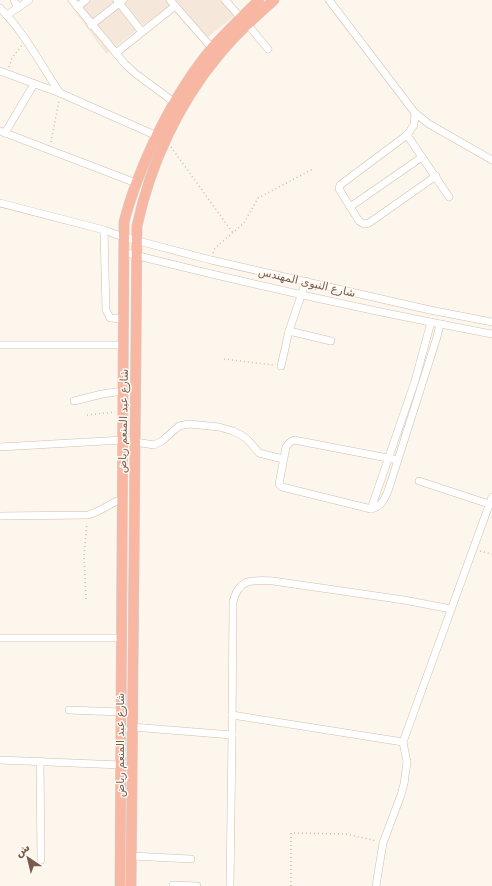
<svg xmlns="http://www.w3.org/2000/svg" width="492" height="886" font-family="'DejaVu Sans',Cairo,sans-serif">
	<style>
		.residential { fill: #f5e8da }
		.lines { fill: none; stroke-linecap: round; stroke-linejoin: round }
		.minor-casing { stroke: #d1beb0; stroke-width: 8 }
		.highway-casing { stroke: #dad1cd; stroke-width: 11 }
		.path { stroke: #d9b8a5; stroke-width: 1.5; stroke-dasharray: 1 3; stroke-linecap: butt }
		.minor { stroke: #fff; stroke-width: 7 }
		.highway { stroke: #f7b7a3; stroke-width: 10 }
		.labels { text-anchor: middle; stroke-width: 3; stroke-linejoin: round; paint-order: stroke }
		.street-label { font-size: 11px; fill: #7a5c4d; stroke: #fffaf3 }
	</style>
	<rect width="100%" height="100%" fill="#fdf6ec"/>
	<polygon class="residential" points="67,0 222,0 235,15 207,38 175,1 106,54"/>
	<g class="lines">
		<defs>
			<g id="minor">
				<polyline points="14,0 18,8"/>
				<polyline points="72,0 125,64 136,74 174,102"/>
				<polyline points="117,0 142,32"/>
				<polyline points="170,0 212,48"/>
				<polyline points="225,0 241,18"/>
				<polyline points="329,0 415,113 429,124 492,160"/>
				<polyline points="77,7 86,0"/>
				<path d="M 0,8 C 24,32 41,65 60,93"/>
				<polyline points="7,15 29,0"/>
				<polyline points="91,25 123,0"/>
				<polyline points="248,25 268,49"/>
				<polyline points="116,53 175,6"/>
				<polyline points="0,71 60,93 157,136"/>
				<polyline points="415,113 414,125 407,135 340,185 339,189 359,221 364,224 369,223 436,176"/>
				<polyline points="0,131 136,183"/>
				<polyline points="5,133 34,84"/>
				<polyline points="407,135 449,197"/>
				<polyline points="0,203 104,230 123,237 211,260 430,310 492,322"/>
				<polyline points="350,207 422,157"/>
				<polyline points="104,230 106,310 110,318 123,319"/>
				<path d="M 123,252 C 245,283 368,311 492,334"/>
				<polyline points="289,331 331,341"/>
				<polyline points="0,345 124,345"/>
				<polyline points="281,366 289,331 306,281"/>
				<polyline points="74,401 102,394 123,391"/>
				<polyline points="0,447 123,440 154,445 162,441 179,426 189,424 219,427 233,431 241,435 247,439 259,453 283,459"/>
				<path d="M 398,460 L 294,440 L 289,443 L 286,447 L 279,484 L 282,487 L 371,509 C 381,507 384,500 388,491 L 437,337 L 440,324"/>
				<polyline points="419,481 489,504"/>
				<polyline points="371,509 415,381 431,322"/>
				<path d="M 0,516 L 88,515 C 100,512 110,503 122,499"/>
				<polyline points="0,638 122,638"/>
				<polyline points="69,710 120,712"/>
				<polyline points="232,715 403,742"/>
				<polyline points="132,727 232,735 230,886"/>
				<path d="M 232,735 L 233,602 C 239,578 252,580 273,581 L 404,600 L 451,609"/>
				<polyline points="0,760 121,765"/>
				<polyline points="40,761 41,860"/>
				<polyline points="132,856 191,859"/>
				<polyline points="173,885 197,886"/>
				<polyline points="376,886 383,843 401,795 404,784 407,762 403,742 492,497"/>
			</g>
			<g id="highway">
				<path d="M 120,886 L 124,222 C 132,191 144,162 158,133 C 173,103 190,74 212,48 C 227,31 243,16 259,0"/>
				<path d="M 131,886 L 137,226 C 150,165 178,104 218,56 C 234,36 254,18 274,0"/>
			</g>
		</defs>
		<use href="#minor" class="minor-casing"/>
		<use href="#highway" class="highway-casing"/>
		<g class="path">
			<polyline points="9,67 12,58 22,45"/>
			<polyline points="51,142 59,101"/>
			<polyline points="171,147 233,233"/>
			<polyline points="213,253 215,248 244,223 258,198 313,169"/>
			<polyline points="224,359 273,365"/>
			<polyline points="87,415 115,412"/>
			<polyline points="480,551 492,554"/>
			<polyline points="86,599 84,556 87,523"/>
			<polyline points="291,886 291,833 346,834 377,841"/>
		</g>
		<use href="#minor" class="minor"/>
		<use href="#highway" class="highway"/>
	</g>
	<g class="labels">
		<g class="street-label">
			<text transform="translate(307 282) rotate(13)" y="4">شارع النبوى المهندس</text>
			<text transform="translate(123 421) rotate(-89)" y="4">شارع عبد المنعم رياض</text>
			<text transform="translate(120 745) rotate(-90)" y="4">شارع عبد المنعم رياض</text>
		</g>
	</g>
	<g transform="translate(28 858) rotate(325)" stroke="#fffaf3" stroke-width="3" paint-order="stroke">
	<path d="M0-3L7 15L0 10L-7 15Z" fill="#7a5c4d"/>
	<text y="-6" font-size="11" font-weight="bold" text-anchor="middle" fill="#7a5c4d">ش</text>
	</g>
</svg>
